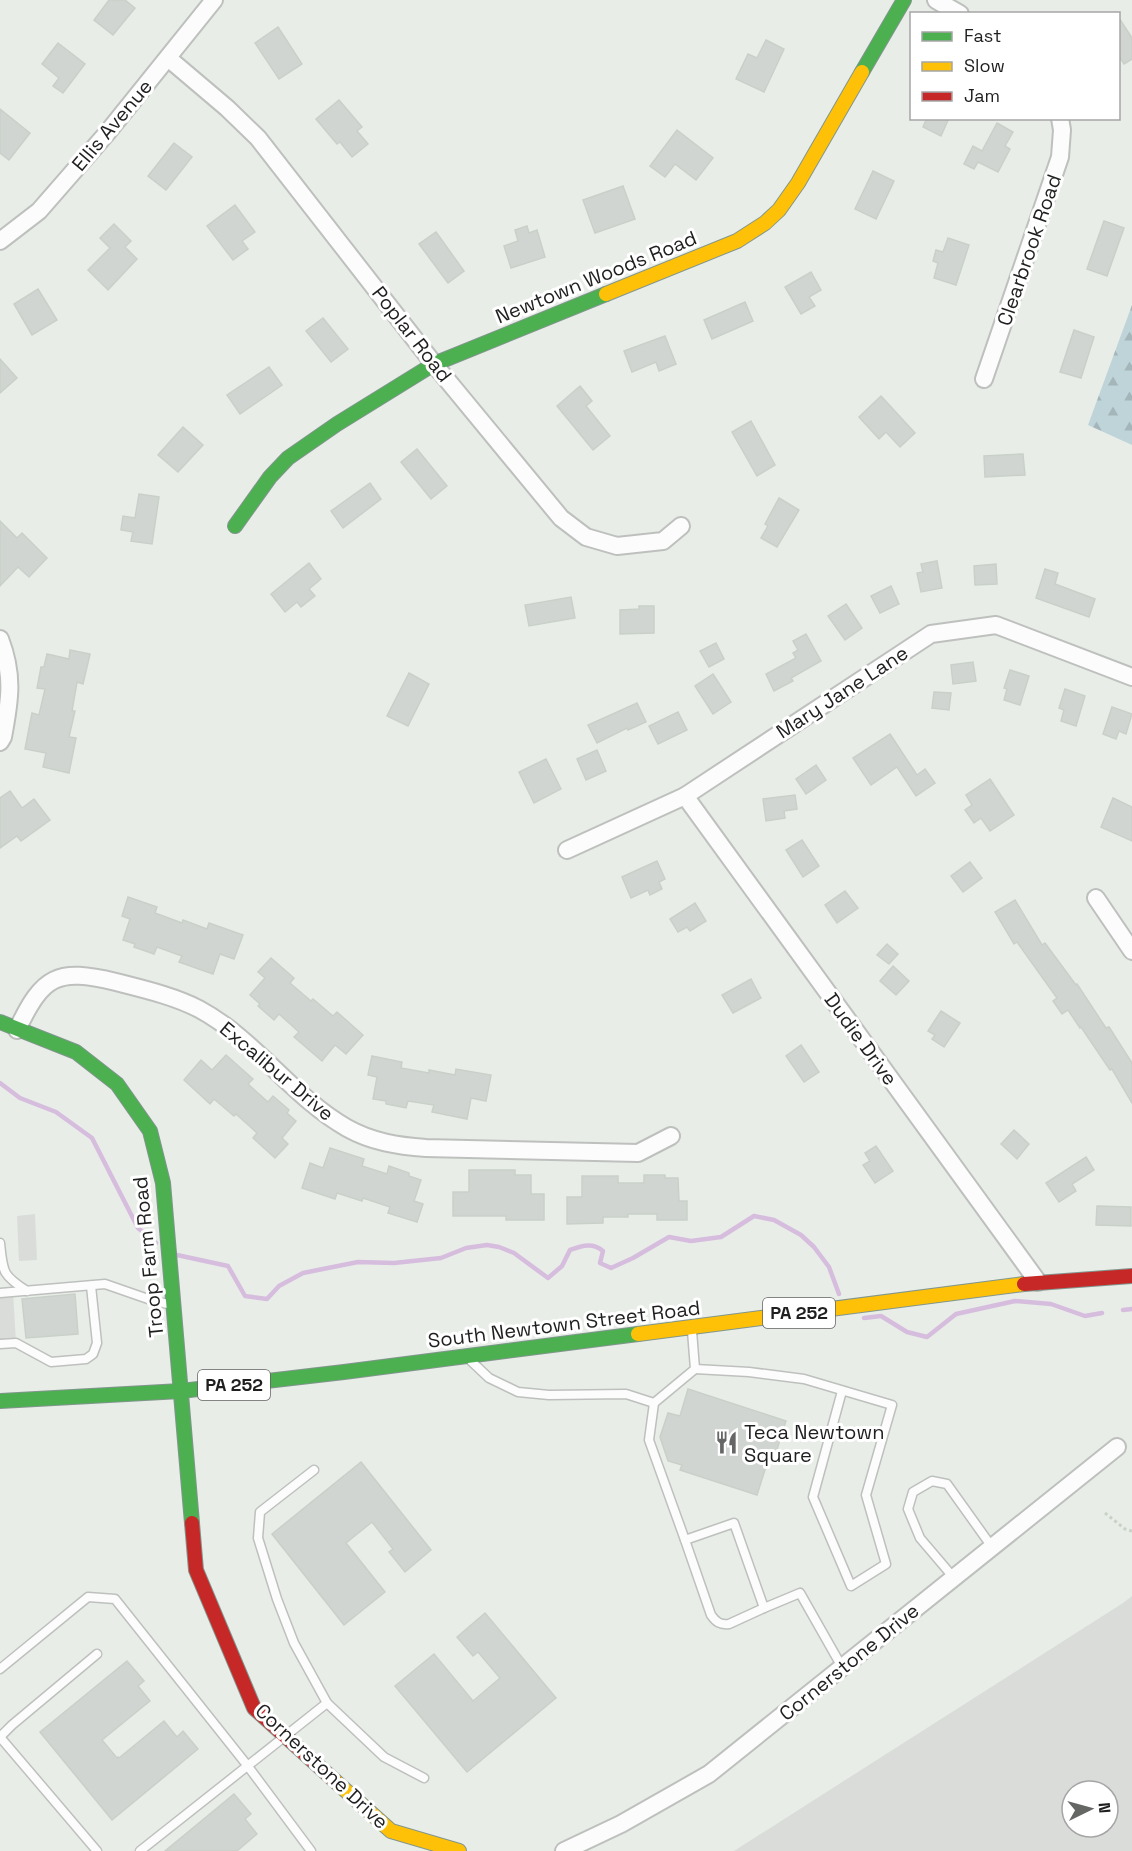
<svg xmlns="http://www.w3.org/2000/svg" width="1132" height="1851" font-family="'Space Grotesk',sans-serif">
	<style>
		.residential { fill: #d9dcd9; fill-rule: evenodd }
		.forest { fill: url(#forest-firs) }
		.parking { fill: #dadcda }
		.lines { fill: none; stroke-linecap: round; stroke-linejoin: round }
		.stream { stroke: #d6bdde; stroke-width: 4.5 }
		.building { fill: #d1d5d1; stroke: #c9d0c9; stroke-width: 1.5 }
		.lane-casing { stroke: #bec0be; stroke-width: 11 }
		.street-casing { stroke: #bec0be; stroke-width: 20 }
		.fast-casing { stroke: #81968d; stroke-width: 16 }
		.slow-casing { stroke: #81968d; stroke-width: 16 }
		.jam-casing { stroke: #81968d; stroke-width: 16 }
		.path { stroke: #c9d2c5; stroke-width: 3; stroke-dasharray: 3 3; stroke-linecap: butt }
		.lane { stroke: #fcfcfc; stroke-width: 8 }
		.street { stroke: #fcfcfc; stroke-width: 16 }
		.fast { stroke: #4caf50; stroke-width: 14 }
		.slow { stroke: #ffc107; stroke-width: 14 }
		.jam { stroke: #c62828; stroke-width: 14 }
		.labels { text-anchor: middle; stroke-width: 6; stroke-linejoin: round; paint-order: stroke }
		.shield { fill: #fff; stroke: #626262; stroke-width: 1.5 }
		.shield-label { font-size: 18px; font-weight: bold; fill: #1f1f1f }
		.street-label { font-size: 20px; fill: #1f1f1f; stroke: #fff }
		.poi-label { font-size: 20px; fill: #1f1f1f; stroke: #fff; text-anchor: start }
	</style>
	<defs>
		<pattern id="forest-firs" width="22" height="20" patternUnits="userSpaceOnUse" patternTransform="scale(1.5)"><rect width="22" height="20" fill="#bfd4d9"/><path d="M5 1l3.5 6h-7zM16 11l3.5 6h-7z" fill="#a4b6ba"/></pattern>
	</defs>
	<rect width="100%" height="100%" fill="#e8ede8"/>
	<path class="residential" d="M 1132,1596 L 1132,1851 L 734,1851 L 1123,1603 ZM 1072,1791 L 1108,1791 L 1108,1827 L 1072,1827 Z"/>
	<polygon class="forest" points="1132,305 1132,445 1088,425"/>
	<g class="parking">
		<polygon points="35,1214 37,1260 19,1261 17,1216"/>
		<polygon points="13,1292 16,1343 0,1344 0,1293"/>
	</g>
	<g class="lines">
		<g class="stream">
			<polyline points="0,1083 20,1098 56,1112 92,1138 138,1228 156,1243"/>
			<path d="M 177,1255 L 228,1266 L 245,1296 L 267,1299 L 279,1286 L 303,1273 L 358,1262 L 394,1263 L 441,1258 L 466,1248 L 487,1245 L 499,1247 L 514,1253 L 548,1278 L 562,1266 L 570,1250 C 582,1246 592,1242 603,1251 L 600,1263 L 611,1268 L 633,1258 L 669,1237 L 691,1241 L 721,1237 L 754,1216 L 774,1220 L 801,1235 L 814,1247 L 829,1267 L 839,1294"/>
			<polyline points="1123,1310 1132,1309"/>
			<polyline points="864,1318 881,1316 907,1332 927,1337 956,1314 1015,1301 1051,1304 1085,1316 1102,1313"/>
		</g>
	</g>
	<g class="building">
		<polygon points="109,0 125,0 135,8 113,35 94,20"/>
		<polygon points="1119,18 1132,38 1132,59 1124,64 1119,56"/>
		<polygon points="278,27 302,64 279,79 255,43"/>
		<polygon points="766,40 784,49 764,92 736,79 748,54 757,58"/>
		<polygon points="58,43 85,64 63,93 53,86 59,78 42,64"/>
		<polygon points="339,100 362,127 357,131 368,144 352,157 340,142 337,144 316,119"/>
		<polygon points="0,109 30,133 9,160 0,153"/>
		<polygon points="927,118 949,118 941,136 923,127"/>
		<polygon points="997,123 1013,132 1005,146 1010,149 998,172 978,162 974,169 964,164 973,146 982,151"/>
		<polygon points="677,130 713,158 696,180 675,164 665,177 650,166"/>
		<polygon points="174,143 192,157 166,190 148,176"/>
		<polygon points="873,171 894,181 876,219 855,209"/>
		<polygon points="623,186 635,219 595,233 583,200"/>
		<polygon points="235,205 255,232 242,241 248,249 233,260 207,226"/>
		<polygon points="1104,221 1124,228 1107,276 1087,269"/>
		<polygon points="114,224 131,241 125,247 137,259 108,290 88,270 110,248 100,238"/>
		<polygon points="527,226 529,233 537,230 545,257 511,268 504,246 518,241 515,230"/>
		<polygon points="436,232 464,271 448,283 419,244"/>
		<polygon points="948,238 969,245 956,285 934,278 938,263 933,261 936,250 943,252"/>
		<polygon points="811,272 821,290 809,297 815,306 801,314 785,287"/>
		<polygon points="38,289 57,320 32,335 14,304"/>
		<polygon points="745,302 753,321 712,339 704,320"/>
		<polygon points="323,318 348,349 331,362 306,331"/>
		<polygon points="1074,330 1094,337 1081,378 1060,372"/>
		<polygon points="665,336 676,364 659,371 656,362 632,372 624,351"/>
		<polygon points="0,359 17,378 0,393"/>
		<polygon points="269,367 282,385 240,414 227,395"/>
		<polygon points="580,386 592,401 586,406 610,436 593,450 557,406"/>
		<polygon points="881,396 915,433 900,447 886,432 879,439 859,417"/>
		<polygon points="751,421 775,465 757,476 732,432"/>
		<polygon points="183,427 203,445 178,472 158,455"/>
		<polygon points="417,449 447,486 431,499 401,462"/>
		<polygon points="1023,454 1025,475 985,477 984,456"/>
		<polygon points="370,483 381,499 343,528 331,511"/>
		<polygon points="139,494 159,497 152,544 131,541 133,532 121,530 123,516 135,518"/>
		<polygon points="779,498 799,510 777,547 761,538 768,526 765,524"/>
		<polygon points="0,521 17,538 22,533 47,558 29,577 18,567 0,586"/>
		<polygon points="937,561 942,588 921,592 917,573 923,572 921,564"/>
		<polygon points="309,563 321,579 309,589 315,596 301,607 297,602 285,612 271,594"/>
		<polygon points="996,564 997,584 975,585 974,566"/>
		<polygon points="1045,569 1058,573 1055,584 1095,599 1089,617 1036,598"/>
		<polygon points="891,586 899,604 880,613 871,596"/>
		<polygon points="571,597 575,618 529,626 525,605"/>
		<polygon points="846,604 862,628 845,640 828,616"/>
		<polygon points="639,606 654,606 654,633 620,634 620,610 639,609"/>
		<polygon points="806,634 821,661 791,678 793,681 774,691 766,674 796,658 793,653 798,650 793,641"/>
		<polygon points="716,643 724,659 709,667 700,651"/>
		<polygon points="70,650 90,654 83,684 77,682 72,711 75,711 69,737 76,738 69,773 43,767 46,753 25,749 32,713 39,715 45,689 37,688 41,667 44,667 47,654 69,659"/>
		<polygon points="973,662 976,681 953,684 951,665"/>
		<polygon points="1010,670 1029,676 1020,705 1004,700 1007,689 1004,688"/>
		<polygon points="409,673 429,684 408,726 387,716"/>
		<polygon points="713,674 731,702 713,714 695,686"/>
		<polygon points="1065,689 1085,696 1076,726 1061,721 1064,710 1059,708"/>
		<polygon points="934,692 951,693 949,710 932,708"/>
		<polygon points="637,703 646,722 628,730 627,728 597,743 588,725"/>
		<polygon points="1112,707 1132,714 1126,734 1119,731 1116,739 1103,734"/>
		<polygon points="678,712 687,730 658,744 649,726"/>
		<polygon points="890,734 917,775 925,769 935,783 916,796 897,767 871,785 853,758"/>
		<polygon points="597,750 606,771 586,780 577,759"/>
		<polygon points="546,759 561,789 534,803 519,772"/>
		<polygon points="816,765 826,780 806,794 796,779"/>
		<polygon points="990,779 1014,815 990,831 981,818 974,823 965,810 972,805 966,795"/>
		<polygon points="10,791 22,808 34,799 50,820 21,841 17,836 0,848 0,798"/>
		<polygon points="795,795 797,809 784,811 785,818 766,821 763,799"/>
		<polygon points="1113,798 1132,807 1132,841 1101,827"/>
		<polygon points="802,840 819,866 803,877 786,850"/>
		<polygon points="657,861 665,879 659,882 662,889 650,895 648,890 631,898 622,877"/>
		<polygon points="970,862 982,878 963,892 951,876"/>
		<polygon points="845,891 858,908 837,923 825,905"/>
		<polygon points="128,897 157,907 155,913 182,923 183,920 207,929 209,923 243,935 234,959 220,954 213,974 179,962 182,956 157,947 154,954 134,947 135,944 123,940 130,919 122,916"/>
		<polygon points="1015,900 1042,945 1045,943 1076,985 1077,984 1106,1028 1109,1027 1132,1063 1132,1103 1112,1069 1110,1070 1081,1027 1080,1028 1068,1010 1062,1014 1053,1001 1057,998 1017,942 1014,944 995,912"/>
		<polygon points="695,903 706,921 690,931 687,927 678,932 670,919"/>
		<polygon points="887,944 898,954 889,964 877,955"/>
		<polygon points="271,958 294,978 290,983 311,1001 313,999 333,1016 337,1012 363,1035 346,1054 335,1045 322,1061 294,1037 299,1032 279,1014 274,1020 258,1006 260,1004 250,995 265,978 258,972"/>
		<polygon points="893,966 909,981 896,995 880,981"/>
		<polygon points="751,979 761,998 733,1013 722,995"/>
		<polygon points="941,1011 960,1023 944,1047 932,1039 935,1035 928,1031"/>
		<polygon points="801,1045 819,1072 804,1082 786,1056"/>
		<polygon points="226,1055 253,1079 248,1084 268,1102 273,1096 289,1110 287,1113 296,1121 282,1138 288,1144 275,1158 253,1138 257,1133 236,1114 234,1116 214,1099 210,1104 184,1080 201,1060 212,1070"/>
		<polygon points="372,1056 402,1062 401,1068 429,1073 429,1070 455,1075 456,1069 491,1075 486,1101 471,1098 467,1119 432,1112 434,1105 408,1101 406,1108 386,1104 386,1101 373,1099 377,1077 368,1075"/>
		<polygon points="1014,1130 1029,1144 1017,1159 1001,1144"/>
		<polygon points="876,1146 893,1171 875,1183 863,1165 870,1161 865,1153"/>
		<polygon points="330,1148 364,1159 362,1166 387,1174 389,1166 409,1173 409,1176 421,1180 414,1201 423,1204 417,1222 388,1213 390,1207 363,1198 362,1201 337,1193 335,1199 302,1188 310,1163 323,1168"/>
		<polygon points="1086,1157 1094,1170 1072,1184 1076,1191 1059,1202 1046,1183"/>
		<polygon points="469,1170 515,1170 515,1175 531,1175 531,1194 544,1194 544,1220 506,1220 506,1216 453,1216 453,1192 469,1192"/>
		<polygon points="644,1175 665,1175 665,1178 678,1178 679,1201 687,1201 687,1220 657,1220 657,1214 628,1214 628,1217 603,1217 603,1223 567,1224 567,1197 582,1197 582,1176 618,1176 618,1183 644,1183"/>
		<polygon points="1097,1206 1131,1207 1131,1226 1096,1225"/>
		<polygon points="75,1294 78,1334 26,1338 22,1299"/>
		<polygon points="688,1389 786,1421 774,1459 769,1457 757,1495 680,1470 682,1465 668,1461 660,1437 668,1413 680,1416"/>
		<polygon points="361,1462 431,1550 405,1572 389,1552 393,1549 372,1522 346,1543 385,1592 344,1625 272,1534"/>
		<polygon points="485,1613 556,1698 467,1772 395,1686 434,1654 473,1701 500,1678 478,1652 473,1656 457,1637"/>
		<polygon points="127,1661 144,1681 138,1686 150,1701 102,1740 117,1758 118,1757 119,1758 164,1721 177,1737 183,1731 198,1749 112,1820 40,1732"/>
		<polygon points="234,1794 251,1814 245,1819 257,1834 237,1851 165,1851"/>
	</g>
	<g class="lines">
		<defs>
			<g id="lane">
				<path d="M 0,1243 C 3,1272 2,1275 27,1291"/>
				<polyline points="0,1293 105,1284 151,1300 172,1305"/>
				<polyline points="0,1344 16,1343 51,1362 86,1359 93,1354 97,1343 91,1286"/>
				<polyline points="471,1361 489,1378 518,1392 549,1395 626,1394 654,1403 649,1440 685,1540 734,1523 764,1608 800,1593 842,1667"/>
				<polyline points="695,1369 749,1372 804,1379 892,1405 866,1495 886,1564 851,1586 813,1497 842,1391"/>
				<polyline points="654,1403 695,1369 692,1331"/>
				<path d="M 685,1540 L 711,1615 C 716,1622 720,1625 729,1624 L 764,1608"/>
				<polyline points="954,1578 920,1538 908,1509 913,1492 932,1481 947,1484 992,1547"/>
				<polyline points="0,1669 88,1597 115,1599 247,1765 311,1851"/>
				<polyline points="327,1703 384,1757 424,1778"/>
				<polyline points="0,1737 97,1851"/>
				<polyline points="0,1737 12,1725 97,1654"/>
				<polyline points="140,1851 327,1703 294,1643 277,1599 258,1538 260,1512 314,1470"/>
			</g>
			<g id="street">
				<polyline points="936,0 960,14"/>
				<polyline points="168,58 227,108 258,138 434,364 561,518 586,537 617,546 663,541 681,526"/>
				<polyline points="0,241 39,211 107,133 214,0"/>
				<polyline points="984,379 1060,157 1062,130 1060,118"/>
				<path d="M 0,639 C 14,675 10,700 3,737 L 0,742"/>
				<polyline points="685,796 1038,1282"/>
				<polyline points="567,850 685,796 931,634 996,625 1132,677"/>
				<polyline points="1096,898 1132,951"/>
				<path d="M 17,1030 C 43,975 57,968 116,982 C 143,989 174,996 199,1009 C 255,1039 292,1097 347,1128 C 372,1142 398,1146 426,1148 L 638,1153 L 671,1136"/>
				<polyline points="564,1851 621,1824 709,1774 1117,1447"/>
			</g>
			<g id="fast">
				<polyline points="862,72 904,0"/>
				<polyline points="235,526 270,477 288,458 337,424 434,364 606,294"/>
				<polyline points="0,1022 76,1052 117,1084 150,1131 163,1183 192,1523"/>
				<polyline points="0,1401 181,1391 344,1372 638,1334"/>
			</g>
			<g id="slow">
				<polyline points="606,294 737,241 765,223 779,210 798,183 862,72"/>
				<polyline points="638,1334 1024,1284"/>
				<polyline points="334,1780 391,1831 459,1851"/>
			</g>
			<g id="jam">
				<polyline points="1024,1284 1132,1276"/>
				<polyline points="192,1523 196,1570 254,1708 334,1780"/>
			</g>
		</defs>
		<use href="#lane" class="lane-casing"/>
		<use href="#street" class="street-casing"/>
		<use href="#fast" class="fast-casing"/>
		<use href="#slow" class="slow-casing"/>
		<use href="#jam" class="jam-casing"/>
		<polyline class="path" points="1105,1513 1125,1529 1132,1531"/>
		<use href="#lane" class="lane"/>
		<use href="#street" class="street"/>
		<use href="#fast" class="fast"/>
		<use href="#slow" class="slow"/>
		<use href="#jam" class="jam"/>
	</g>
	<defs>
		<symbol id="restaurant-bare" viewBox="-9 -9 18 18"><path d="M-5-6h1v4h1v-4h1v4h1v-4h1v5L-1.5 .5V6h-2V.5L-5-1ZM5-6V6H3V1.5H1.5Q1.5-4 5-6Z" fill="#656765" stroke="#fff" stroke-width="2.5" paint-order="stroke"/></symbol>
	</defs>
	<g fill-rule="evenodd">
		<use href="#restaurant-bare" x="710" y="1426" width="33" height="33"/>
	</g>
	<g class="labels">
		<g class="shield">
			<rect x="763" y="1298" width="72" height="30" rx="4.5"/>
			<rect x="198" y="1370" width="72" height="30" rx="4.5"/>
		</g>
		<g class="shield-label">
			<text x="799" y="1319">PA 252</text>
			<text x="234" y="1391">PA 252</text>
		</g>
		<g class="street-label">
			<text transform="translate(112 125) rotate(-50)" y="7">Ellis Avenue</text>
			<text transform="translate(1029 250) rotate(-71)" y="7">Clearbrook Road</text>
			<text transform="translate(596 277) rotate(-22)" y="7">Newtown Woods Road</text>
			<text transform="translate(412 334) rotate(52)" y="7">Poplar Road</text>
			<text transform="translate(842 692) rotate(-33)" y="7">Mary Jane Lane</text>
			<text transform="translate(861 1039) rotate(54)" y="7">Dudie Drive</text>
			<text transform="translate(277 1071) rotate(40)" y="7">Excalibur Drive</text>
			<text transform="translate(148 1257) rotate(-96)" y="7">Troop Farm Road</text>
			<text transform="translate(564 1324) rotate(-7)" y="7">South Newtown Street Road</text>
			<text transform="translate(849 1662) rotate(-39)" y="7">Cornerstone Drive</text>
			<text transform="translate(322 1766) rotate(43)" y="7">Cornerstone Drive</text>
		</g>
		<g class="poi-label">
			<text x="744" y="1439">Teca Newtown<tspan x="744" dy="23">Square</tspan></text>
		</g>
	</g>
	<rect x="910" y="12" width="210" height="108" fill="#ffffff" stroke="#a5a5a5" stroke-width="1.5"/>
	<rect x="922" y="32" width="30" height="9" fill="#4caf50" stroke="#a5a5a5" stroke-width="1.5"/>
	<text x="964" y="42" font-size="18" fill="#1f1f1f">Fast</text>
	<rect x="922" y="62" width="30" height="9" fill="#ffc107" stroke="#a5a5a5" stroke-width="1.5"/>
	<text x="964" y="72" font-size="18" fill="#1f1f1f">Slow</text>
	<rect x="922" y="92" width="30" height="9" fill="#c62828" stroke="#a5a5a5" stroke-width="1.5"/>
	<text x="964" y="102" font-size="18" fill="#1f1f1f">Jam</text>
	<g transform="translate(1090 1809) rotate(85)"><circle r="28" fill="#ffffff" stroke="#a5a5a5" stroke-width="1.5"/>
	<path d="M0-4.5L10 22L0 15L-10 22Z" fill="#656765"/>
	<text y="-9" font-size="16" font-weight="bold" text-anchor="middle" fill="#1f1f1f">N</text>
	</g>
</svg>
